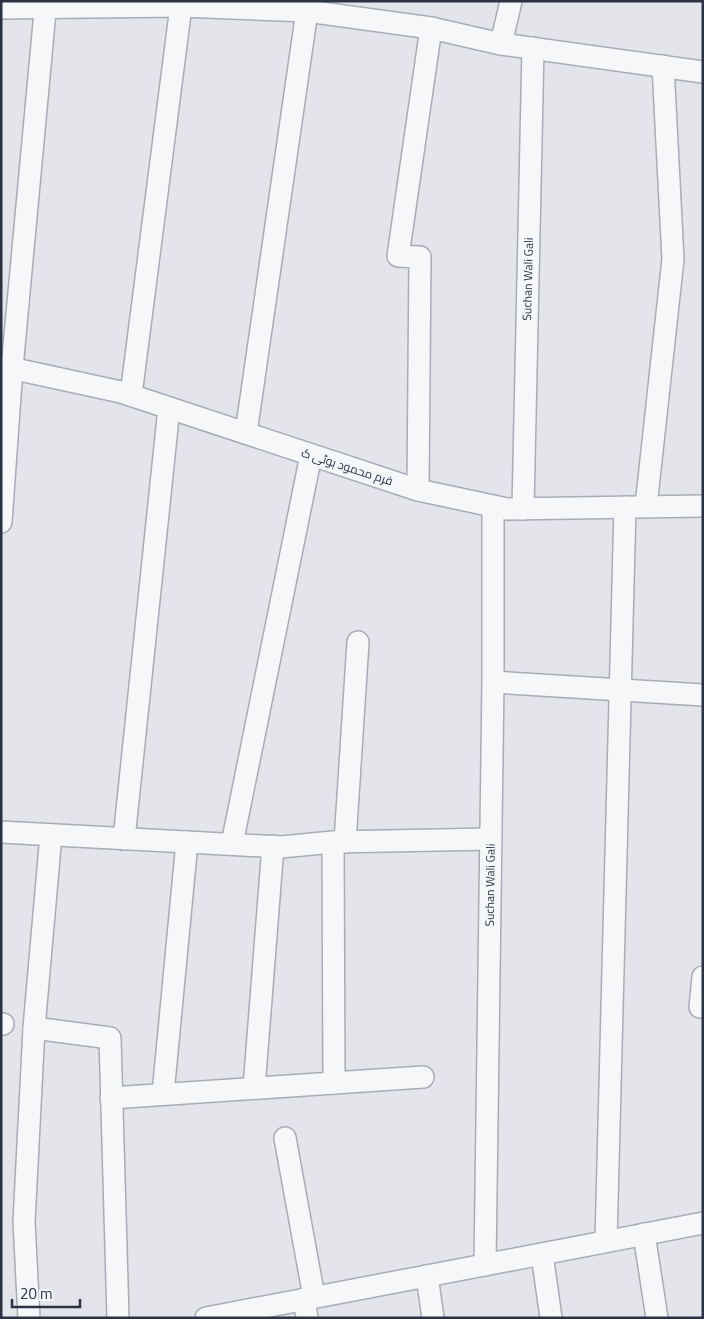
<svg xmlns="http://www.w3.org/2000/svg" width="704" height="1319" font-family="'Titillium Web',Cairo,sans-serif">
	<style>
		.lines { fill: none; stroke-linecap: round; stroke-linejoin: round }
		.minor-casing { stroke: #a8acb6; stroke-width: 24 }
		.minor { stroke: #f5f7f9; stroke-width: 21 }
		.labels { text-anchor: middle; stroke-width: 4.5; stroke-linejoin: round; paint-order: stroke }
		.street-label { font-size: 12px; fill: #2a3244; stroke: #f2f5f8 }
	</style>
	<rect width="100%" height="100%" fill="#e3e5eb"/>
	<g class="lines">
		<defs>
			<g id="minor">
				<polyline points="1,8 181,6 307,11 431,28 501,44 703,72"/>
				<polyline points="501,44 511,1"/>
				<polyline points="1,366 121,392 418,490 507,509 703,506"/>
				<polyline points="131,395 181,6"/>
				<polyline points="246,433 307,11"/>
				<polyline points="418,490 420,257 398,256 431,28"/>
				<polyline points="646,506 673,259 663,66"/>
				<path id="s1" d="M 523,509 L 533,48"/>
				<polyline points="1,522 12,368 46,1"/>
				<polyline points="493,682 703,695"/>
				<polyline points="1,832 281,847 333,842 491,839"/>
				<polyline points="124,839 169,408"/>
				<polyline points="333,842 334,1083"/>
				<polyline points="345,842 358,642"/>
				<polyline points="232,844 311,455"/>
				<polyline points="700,1007 703,977"/>
				<polyline points="1,1024 3,1024"/>
				<polyline points="34,1028 51,835"/>
				<polyline points="254,1088 273,846"/>
				<polyline points="163,1094 187,842"/>
				<polyline points="111,1098 423,1077"/>
				<polyline points="285,1138 314,1297"/>
				<polyline points="644,1234 657,1318"/>
				<polyline points="606,1241 625,507"/>
				<polyline points="542,1254 551,1318"/>
				<path id="s2" d="M 485,1265 L 493,682 L 493,506"/>
				<polyline points="427,1276 433,1318"/>
				<polyline points="304,1299 307,1318"/>
				<polyline points="29,1318 24,1222 34,1028 110,1038 118,1318"/>
				<polyline points="206,1318 427,1276 703,1223"/>
			</g>
		</defs>
		<use href="#minor" class="minor-casing"/>
		<use href="#minor" class="minor"/>
	</g>
	<g class="labels">
		<g class="street-label">
			<text dy="4" stroke="none"><textPath href="#s1" startOffset="230">Suchan Wali Gali</textPath></text>
			<text transform="translate(347 467) rotate(18)" y="4">فرم محمود بوٹی ک</text>
			<text dy="4" stroke="none"><textPath href="#s2" startOffset="380">Suchan Wali Gali</textPath></text>
		</g>
	</g>
	<rect width="704" height="1319" fill="none" stroke="#2a3244" stroke-width="5"/>
	<path d="M12 1299v8h68v-8" fill="none" stroke="#2a3244" stroke-width="2.5"/>
	<text x="20" y="1299" font-size="15" fill="#2a3244" stroke="#f2f5f8" stroke-width="4" paint-order="stroke">20 m</text>
</svg>
